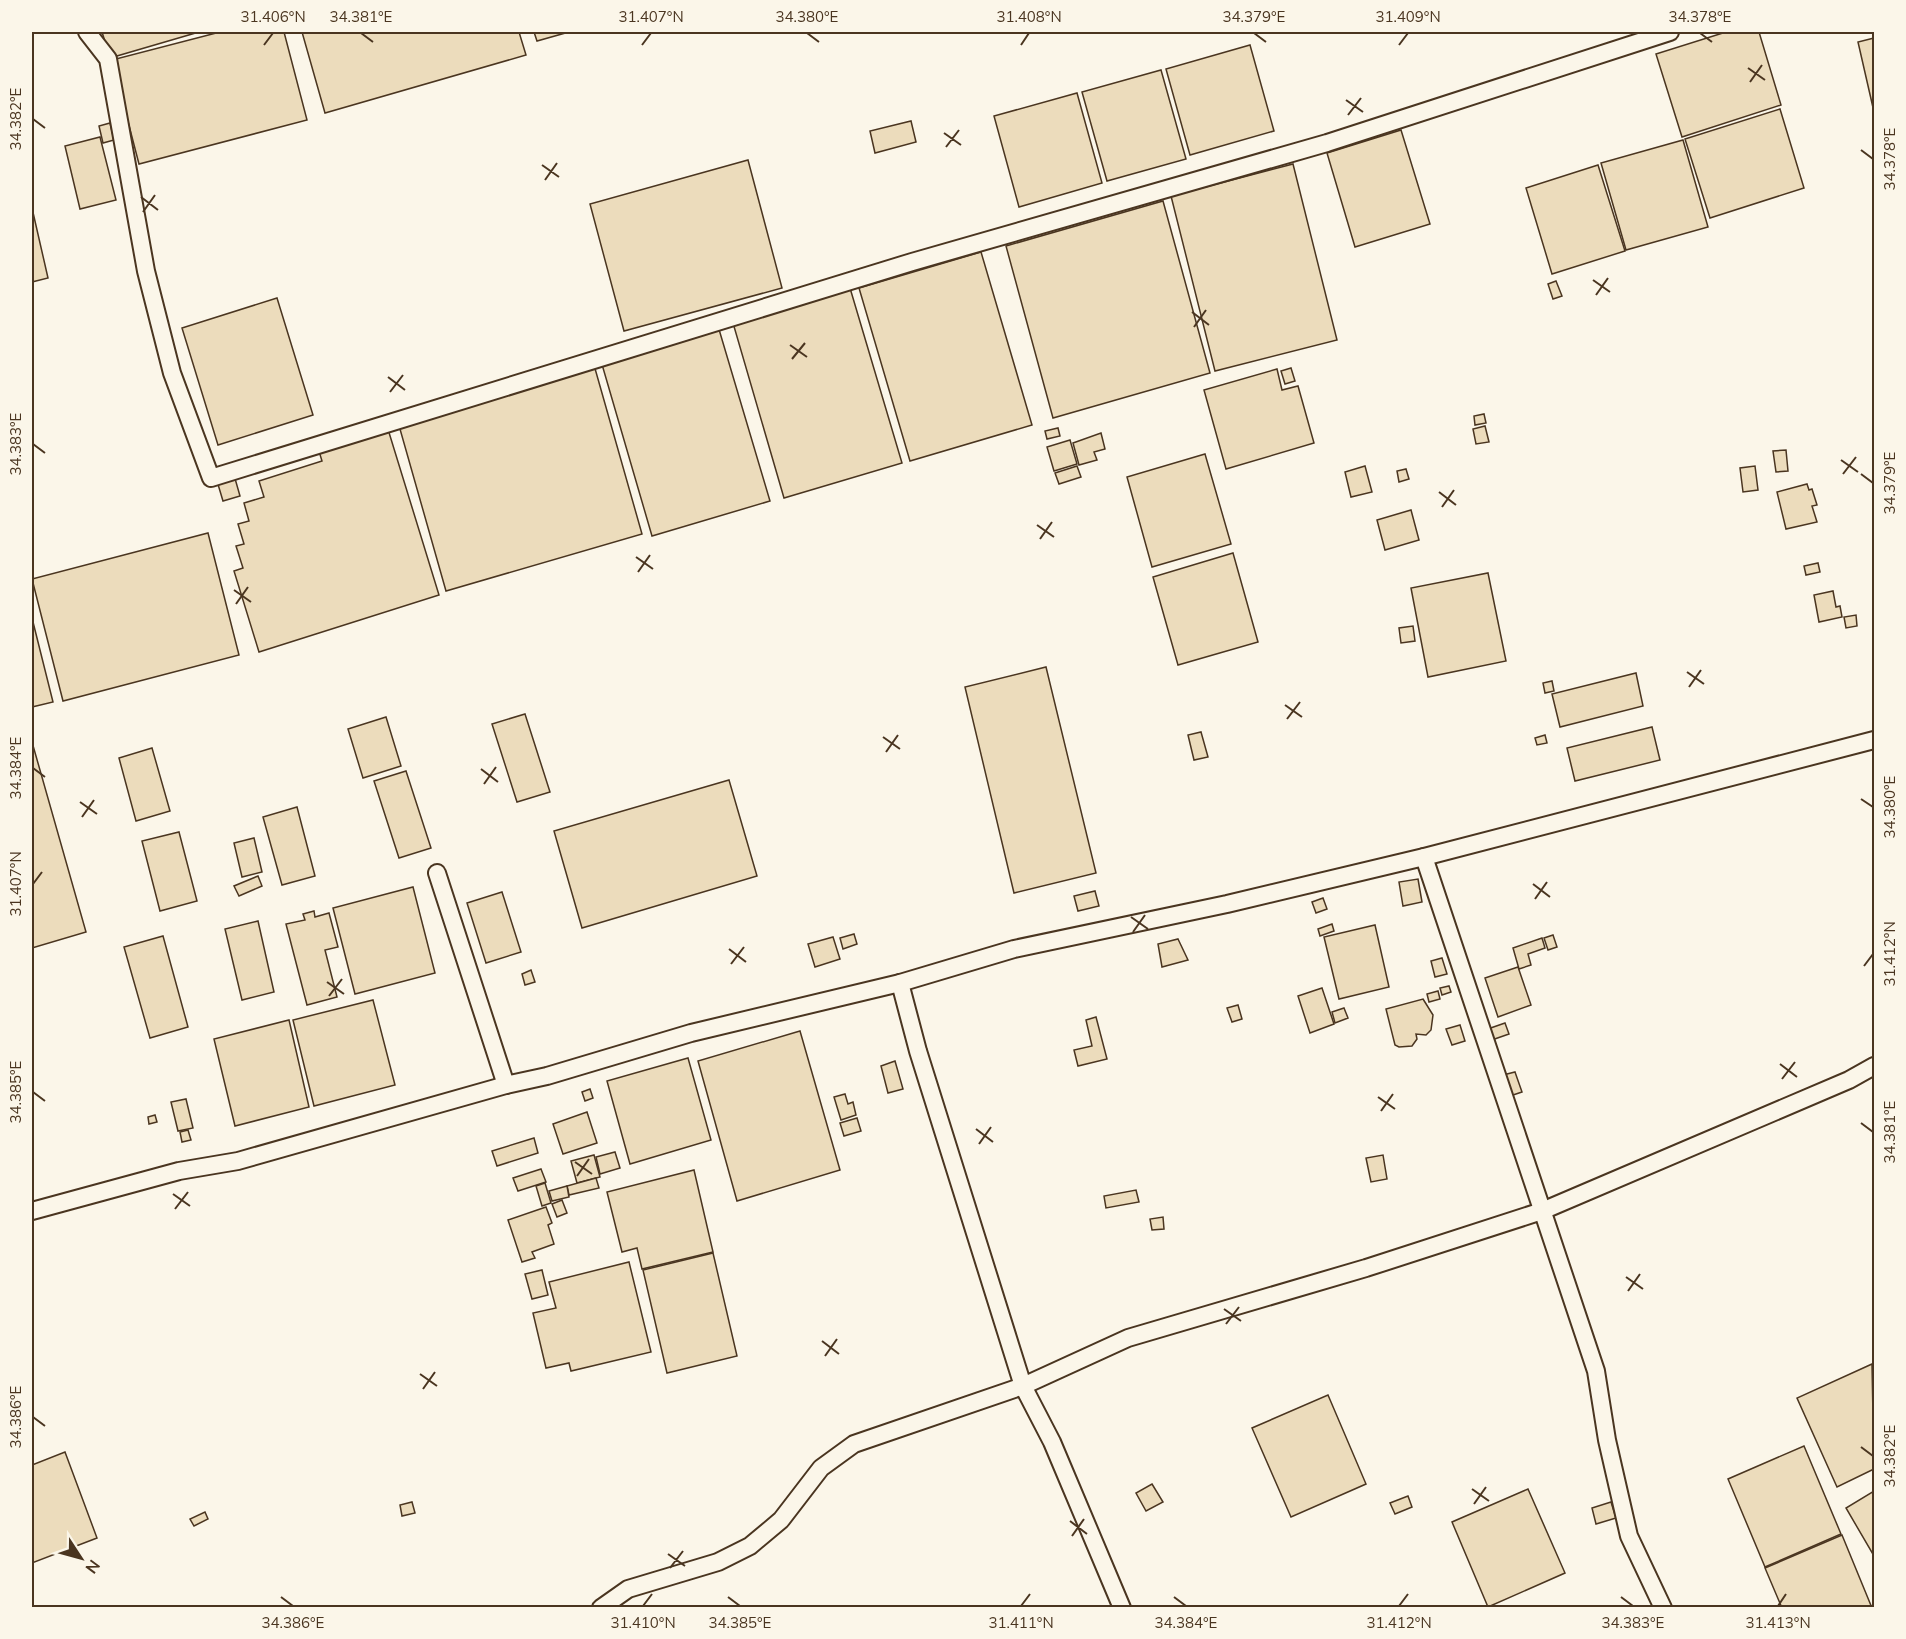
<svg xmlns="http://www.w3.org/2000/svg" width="1906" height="1639" font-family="Mulish,sans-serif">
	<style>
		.building { fill: #ecdcbc; stroke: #4a3520; stroke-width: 1.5 }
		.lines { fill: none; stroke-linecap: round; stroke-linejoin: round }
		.minor-casing { stroke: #4a3520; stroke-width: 20 }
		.minor { stroke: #fbf6e9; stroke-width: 16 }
		.ticks { fill: none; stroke: #4a3520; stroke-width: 2 }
		.neatline { fill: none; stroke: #4a3520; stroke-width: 2 }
		.ticks-label { font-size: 15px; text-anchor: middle; fill: #4a3520 }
	</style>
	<rect width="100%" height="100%" fill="#fbf6e9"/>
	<g class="building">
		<polygon points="102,32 199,32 110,58"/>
		<polygon points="220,32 284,32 307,120 139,164 112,60"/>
		<polygon points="302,32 519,32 526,55 325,113"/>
		<polygon points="534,32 569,32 537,41"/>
		<polygon points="1726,32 1759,32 1781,105 1682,137 1656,54"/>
		<polygon points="1874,38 1874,112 1858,42"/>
		<polygon points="1250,45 1274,131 1190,155 1166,69"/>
		<polygon points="1161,70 1186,159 1107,181 1082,92"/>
		<polygon points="1077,93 1102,183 1019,207 994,116"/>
		<polygon points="1780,109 1804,188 1710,218 1685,139"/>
		<polygon points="911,121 916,142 875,153 870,131"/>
		<polygon points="110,123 114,140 103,143 99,126"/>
		<polygon points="1401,130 1430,224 1355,247 1327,153"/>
		<polygon points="100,137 116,200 80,209 65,146"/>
		<polygon points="1683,140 1708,227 1626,250 1601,163"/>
		<polygon points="748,160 782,288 624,331 590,204"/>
		<polygon points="1293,164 1337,340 1215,371 1171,196"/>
		<polygon points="1598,165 1625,251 1552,274 1526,188"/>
		<polygon points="1163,201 1210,373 1053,418 1006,246"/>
		<polygon points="32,208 48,278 32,282"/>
		<polygon points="981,252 1032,425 910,461 859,288"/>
		<polygon points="1556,281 1562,296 1553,299 1548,284"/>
		<polygon points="850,288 902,463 784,498 733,323"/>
		<polygon points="277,298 313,415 218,445 182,328"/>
		<polygon points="718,326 770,501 652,536 601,361"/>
		<polygon points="594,365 642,534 446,591 398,422"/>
		<polygon points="1291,368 1295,381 1285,384 1281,371"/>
		<polygon points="1277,369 1282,390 1298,386 1314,443 1226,469 1204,390"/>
		<polygon points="1484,414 1486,423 1475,425 1474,416"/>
		<polygon points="387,426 439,595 259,652 234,571 243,568 236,546 244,544 238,524 249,521 244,503 264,497 259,481 322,461 318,448"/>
		<polygon points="1485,426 1489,442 1476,444 1473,429"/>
		<polygon points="1058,428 1060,436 1047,439 1045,431"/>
		<polygon points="1101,433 1105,449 1094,452 1097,460 1079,465 1073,443"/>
		<polygon points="1070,440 1077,464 1054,471 1047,447"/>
		<polygon points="1786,450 1788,471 1776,472 1773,451"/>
		<polygon points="1205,454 1231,544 1152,567 1127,477"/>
		<polygon points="1077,466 1081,477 1059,484 1055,473"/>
		<polygon points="1365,466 1372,492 1351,497 1345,472"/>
		<polygon points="1755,466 1758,490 1743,492 1740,468"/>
		<polygon points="1406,469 1409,479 1399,482 1397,471"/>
		<polygon points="234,475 240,496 223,501 217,481"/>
		<polygon points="1807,484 1809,490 1812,489 1817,505 1812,506 1817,522 1786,529 1777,492"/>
		<polygon points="1411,510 1419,540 1385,550 1377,520"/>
		<polygon points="208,533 239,655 63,701 32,579"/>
		<polygon points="1233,553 1258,642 1178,665 1153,577"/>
		<polygon points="1818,563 1820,572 1806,575 1804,566"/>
		<polygon points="1488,573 1506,661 1428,677 1411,588"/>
		<polygon points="1833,591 1836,607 1840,606 1842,617 1819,622 1814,595"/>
		<polygon points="1856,615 1857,626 1846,628 1844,617"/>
		<polygon points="32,618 53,702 32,707"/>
		<polygon points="1413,626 1415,641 1401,643 1399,628"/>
		<polygon points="1046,667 1096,873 1014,893 965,687"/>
		<polygon points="1636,673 1643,706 1560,727 1552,694"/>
		<polygon points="1552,681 1554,691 1545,693 1543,683"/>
		<polygon points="525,714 550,792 517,802 492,724"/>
		<polygon points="386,717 401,766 363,778 348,729"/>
		<polygon points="1652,727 1660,760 1575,781 1567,748"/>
		<polygon points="1201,732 1208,757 1194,760 1188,735"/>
		<polygon points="1545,735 1547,743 1537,745 1535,738"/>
		<polygon points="32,742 86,932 32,948"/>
		<polygon points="152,748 170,811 136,821 119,758"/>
		<polygon points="406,771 431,848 399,858 374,781"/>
		<polygon points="729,780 757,876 582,928 554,831"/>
		<polygon points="297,807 315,876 282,885 263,817"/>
		<polygon points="179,832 197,901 160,911 142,841"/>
		<polygon points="254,838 262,872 242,877 234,843"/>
		<polygon points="258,876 262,886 239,896 234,886"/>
		<polygon points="1418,879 1422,902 1403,906 1399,882"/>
		<polygon points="413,887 435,973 355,994 333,908"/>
		<polygon points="1095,891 1099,906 1078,911 1074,896"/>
		<polygon points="502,892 521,952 486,963 467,903"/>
		<polygon points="1323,898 1327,909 1316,913 1312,902"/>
		<polygon points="314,911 315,917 329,913 338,947 325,950 337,997 307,1005 286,924 305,920 303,914"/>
		<polygon points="258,921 274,992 242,1000 225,929"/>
		<polygon points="1332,924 1334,931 1320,936 1318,929"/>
		<polygon points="1375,925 1389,987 1339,999 1324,937"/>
		<polygon points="854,934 857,944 843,949 840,938"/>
		<polygon points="1553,935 1557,947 1548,950 1544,938"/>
		<polygon points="163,936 188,1027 150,1038 124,947"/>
		<polygon points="833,937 840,959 815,967 808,944"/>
		<polygon points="1542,938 1545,948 1528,954 1531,965 1519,969 1513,948"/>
		<polygon points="1178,939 1188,960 1162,967 1158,944"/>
		<polygon points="1442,958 1447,974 1435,977 1431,961"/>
		<polygon points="1518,967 1531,1005 1498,1017 1485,978"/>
		<polygon points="531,970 535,982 525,985 522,974"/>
		<polygon points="1449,986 1451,992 1442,995 1440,988"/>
		<polygon points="1322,988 1334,1024 1310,1033 1298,996"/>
		<polygon points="1438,991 1440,999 1429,1002 1427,994"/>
		<polygon points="1423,999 1433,1015 1431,1030 1426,1035 1416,1034 1417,1039 1412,1046 1399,1047 1395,1045 1386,1009"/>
		<polygon points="373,1000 395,1085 314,1106 293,1020"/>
		<polygon points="1238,1005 1242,1019 1232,1022 1227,1008"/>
		<polygon points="1344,1008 1348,1018 1335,1023 1332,1012"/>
		<polygon points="1096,1017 1107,1059 1078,1066 1074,1050 1092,1046 1086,1020"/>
		<polygon points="289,1020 309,1107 235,1126 214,1039"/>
		<polygon points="1505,1023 1509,1034 1486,1042 1482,1031"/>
		<polygon points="1460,1025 1465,1041 1452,1045 1446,1029"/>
		<polygon points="800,1031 840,1170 737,1201 698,1061"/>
		<polygon points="688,1058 711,1140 630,1164 607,1081"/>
		<polygon points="895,1061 903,1089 888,1093 881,1066"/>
		<polygon points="1515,1072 1522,1092 1510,1096 1503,1075"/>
		<polygon points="590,1089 593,1098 585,1101 582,1092"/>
		<polygon points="845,1094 848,1104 853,1102 856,1115 841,1120 834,1097"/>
		<polygon points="186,1099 193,1128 178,1131 171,1102"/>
		<polygon points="587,1112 597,1143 563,1154 553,1124"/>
		<polygon points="155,1115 157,1122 149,1124 148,1117"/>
		<polygon points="857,1118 861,1131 844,1136 840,1123"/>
		<polygon points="188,1130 191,1140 182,1142 180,1132"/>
		<polygon points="534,1138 538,1153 497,1166 492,1151"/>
		<polygon points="615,1152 620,1168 600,1174 596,1157"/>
		<polygon points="594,1155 600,1177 577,1183 571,1161"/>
		<polygon points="1383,1155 1387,1179 1371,1182 1366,1158"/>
		<polygon points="541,1169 546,1182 518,1191 513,1178"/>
		<polygon points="694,1170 713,1252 642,1269 637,1248 622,1252 607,1192"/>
		<polygon points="596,1178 599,1188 569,1195 567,1186"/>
		<polygon points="545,1183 551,1203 542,1206 536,1186"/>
		<polygon points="567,1186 569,1197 552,1201 549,1191"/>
		<polygon points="1136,1190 1139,1202 1106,1208 1104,1196"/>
		<polygon points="562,1200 567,1213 557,1217 552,1204"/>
		<polygon points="546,1207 552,1223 548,1225 554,1244 532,1252 535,1258 522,1262 508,1220"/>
		<polygon points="1163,1217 1164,1229 1152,1230 1150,1219"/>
		<polygon points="713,1253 737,1356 667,1373 643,1270"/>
		<polygon points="629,1262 651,1352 571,1371 569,1363 546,1368 533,1313 556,1308 549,1282"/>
		<polygon points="542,1270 548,1295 532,1299 525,1274"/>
		<polygon points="1872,1364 1874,1469 1837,1487 1797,1398"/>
		<polygon points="1328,1395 1366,1484 1291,1517 1252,1428"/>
		<polygon points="1804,1446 1841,1534 1765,1567 1728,1479"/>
		<polygon points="65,1452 97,1538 32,1563 32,1465"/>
		<polygon points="1152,1484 1163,1502 1146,1511 1136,1493"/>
		<polygon points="1528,1489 1565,1573 1488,1607 1452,1522"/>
		<polygon points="1874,1491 1874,1556 1846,1508"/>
		<polygon points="1408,1496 1412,1507 1395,1514 1390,1503"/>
		<polygon points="412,1502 415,1513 402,1516 400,1505"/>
		<polygon points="1611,1502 1616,1518 1596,1524 1592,1508"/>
		<polygon points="205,1512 208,1519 194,1526 190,1519"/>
		<polygon points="1842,1535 1872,1608 1782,1608 1765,1568"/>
	</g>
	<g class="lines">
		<defs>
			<g id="minor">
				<polyline points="87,32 108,59 146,271 172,373 211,478 912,262 1327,143 1670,32"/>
				<polyline points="1424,857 1596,1371 1607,1440 1629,1536 1663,1608"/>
				<polyline points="437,873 506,1085"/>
				<polyline points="900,983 918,1051 1023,1386 1052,1442 1122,1608"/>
				<polyline points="32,1211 179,1171 238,1161 506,1085 547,1076 691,1033 900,983 1014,949 1227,904 1424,857 1874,740"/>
				<polyline points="601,1608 628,1589 718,1562 750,1546 781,1520 821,1468 854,1444 1023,1386 1128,1338 1366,1268 1542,1211 1849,1080 1874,1066"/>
			</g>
		</defs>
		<use href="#minor" class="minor-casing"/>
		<use href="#minor" class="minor"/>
	</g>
	<path class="ticks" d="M 361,33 L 373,42M 807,33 L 819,42M 1254,33 L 1266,42M 1700,33 L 1712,42M 264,45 L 273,33M 642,45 L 651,33M 1021,45 L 1029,33M 1399,45 L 1408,33M 1748,68 L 1765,80M 1750,82 L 1762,65M 1346,100 L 1363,112M 1348,115 L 1361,98M 33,119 L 45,128M 944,133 L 961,145M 946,147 L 959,130M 1861,150 L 1873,159M 542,165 L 559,177M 545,180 L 557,163M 141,197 L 158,210M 143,212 L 155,195M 1593,280 L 1610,292M 1596,295 L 1608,278M 1192,312 L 1209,325M 1194,327 L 1206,310M 790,345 L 807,357M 792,359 L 805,343M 388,377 L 405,390M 390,392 L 403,375M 33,444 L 45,453M 1841,460 L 1858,472M 1843,474 L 1856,457M 1861,474 L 1873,483M 1439,492 L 1456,505M 1442,507 L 1454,490M 1037,525 L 1054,537M 1040,539 L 1052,522M 636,557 L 653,569M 638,572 L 650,555M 234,590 L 251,602M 236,604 L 248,587M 1687,672 L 1704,684M 1689,687 L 1701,670M 1285,705 L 1302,717M 1287,719 L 1300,702M 883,737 L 900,749M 886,752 L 898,735M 33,768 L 45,777M 481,769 L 498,782M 484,784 L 496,767M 1861,799 L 1873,807M 80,802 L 97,814M 82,817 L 94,800M 33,884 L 42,872M 1533,884 L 1550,897M 1535,899 L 1547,882M 1131,917 L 1148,929M 1133,932 L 1145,915M 729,949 L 746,962M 731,964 L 744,947M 1864,966 L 1873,954M 327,982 L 344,994M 329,996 L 342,979M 1780,1064 L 1797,1077M 1782,1079 L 1795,1062M 33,1092 L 45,1101M 1378,1097 L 1395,1109M 1381,1111 L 1393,1094M 1861,1123 L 1873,1132M 976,1129 L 993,1142M 979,1144 L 991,1127M 575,1162 L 592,1174M 577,1176 L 589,1159M 173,1194 L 190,1206M 175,1209 L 188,1192M 1626,1277 L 1643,1289M 1628,1291 L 1640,1274M 1224,1309 L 1241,1321M 1226,1324 L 1239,1307M 822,1341 L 839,1354M 825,1356 L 837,1339M 420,1374 L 437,1386M 423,1389 L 435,1372M 33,1417 L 45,1426M 1861,1447 L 1873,1456M 1472,1489 L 1489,1501M 1474,1504 L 1486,1487M 1070,1521 L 1087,1534M 1072,1536 L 1084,1519M 668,1554 L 685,1566M 670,1568 L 683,1551M 281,1597 L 293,1606M 728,1597 L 740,1606M 1174,1597 L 1186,1606M 1621,1597 L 1633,1606M 643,1606 L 652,1594M 1021,1606 L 1030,1594M 1399,1606 L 1408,1594M 1778,1606 L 1786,1594"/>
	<rect width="1906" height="1639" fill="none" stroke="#fbf6e9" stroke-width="66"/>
	<g transform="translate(81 1558) rotate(126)" stroke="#fbf6e9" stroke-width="4.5" paint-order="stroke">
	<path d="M0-4.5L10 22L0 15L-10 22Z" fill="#4a3520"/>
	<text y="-9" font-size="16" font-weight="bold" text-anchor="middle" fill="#4a3520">N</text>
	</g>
	<rect x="33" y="33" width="1840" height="1573" class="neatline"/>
	<g class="ticks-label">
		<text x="273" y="22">31.406°N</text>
		<text x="361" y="22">34.381°E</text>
		<text x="651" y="22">31.407°N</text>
		<text x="807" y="22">34.380°E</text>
		<text x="1029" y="22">31.408°N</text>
		<text x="1254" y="22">34.379°E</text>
		<text x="1408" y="22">31.409°N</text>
		<text x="1700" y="22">34.378°E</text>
		<text transform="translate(16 119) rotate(-90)" y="5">34.382°E</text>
		<text transform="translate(1890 159) rotate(-90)" y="5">34.378°E</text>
		<text transform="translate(16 444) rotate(-90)" y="5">34.383°E</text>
		<text transform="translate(1890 483) rotate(-90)" y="5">34.379°E</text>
		<text transform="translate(16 768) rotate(-90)" y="5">34.384°E</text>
		<text transform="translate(1890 807) rotate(-90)" y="5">34.380°E</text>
		<text transform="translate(16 884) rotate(-90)" y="5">31.407°N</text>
		<text transform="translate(1890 954) rotate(-90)" y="5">31.412°N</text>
		<text transform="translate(16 1092) rotate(-90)" y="5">34.385°E</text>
		<text transform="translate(1890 1132) rotate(-90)" y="5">34.381°E</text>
		<text transform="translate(16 1417) rotate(-90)" y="5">34.386°E</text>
		<text transform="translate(1890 1456) rotate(-90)" y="5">34.382°E</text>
		<text x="293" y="1628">34.386°E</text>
		<text x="643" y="1628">31.410°N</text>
		<text x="740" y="1628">34.385°E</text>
		<text x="1021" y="1628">31.411°N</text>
		<text x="1186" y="1628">34.384°E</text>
		<text x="1399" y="1628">31.412°N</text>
		<text x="1633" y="1628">34.383°E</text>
		<text x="1778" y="1628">31.413°N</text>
	</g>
</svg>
